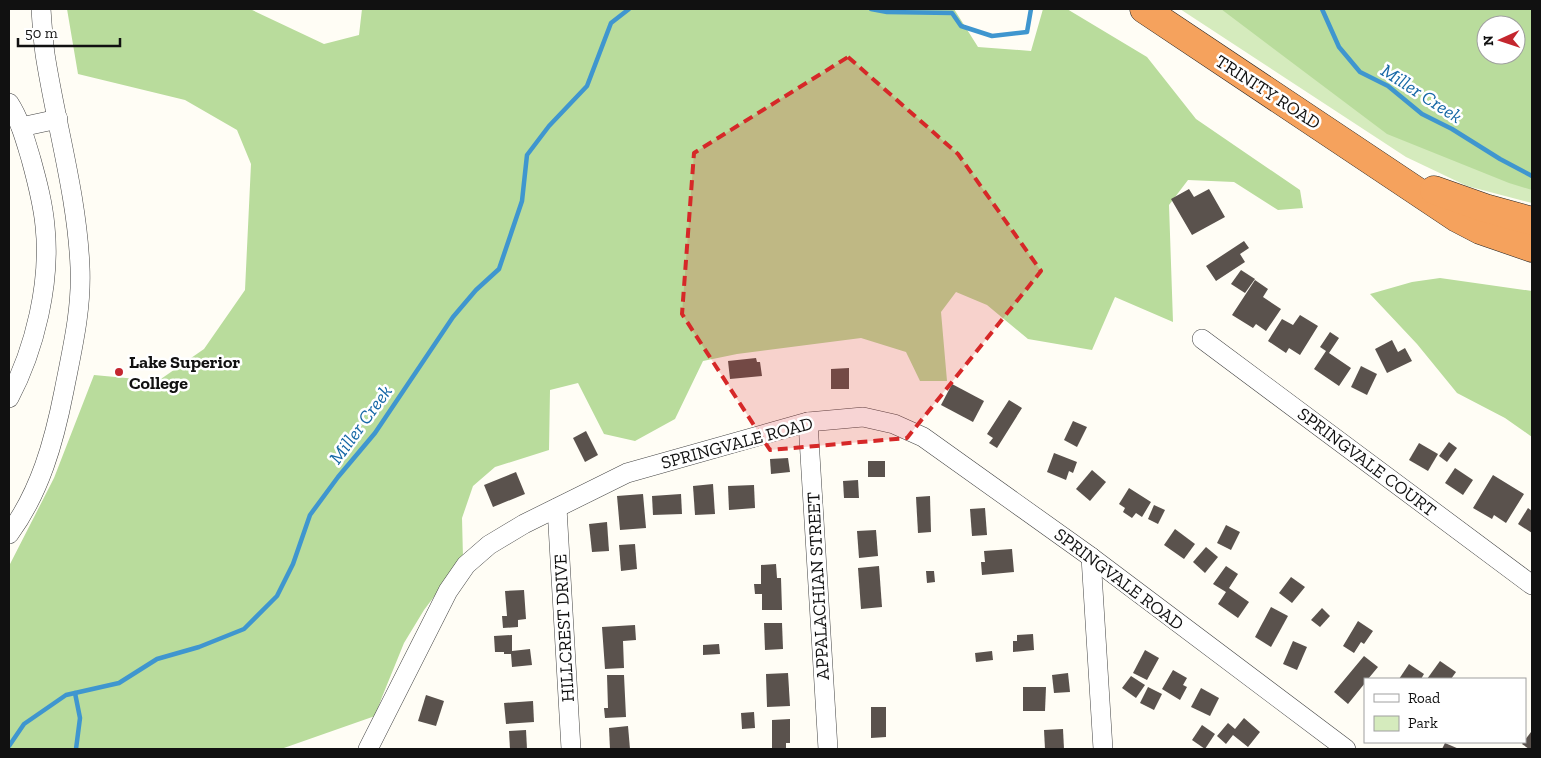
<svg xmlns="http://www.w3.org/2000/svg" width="1541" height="758" font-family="'Zilla Slab',serif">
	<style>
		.green { fill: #d5ebbd; fill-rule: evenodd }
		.forest { fill: #b9dc9c; fill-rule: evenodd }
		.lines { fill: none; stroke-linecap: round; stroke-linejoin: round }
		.stream { stroke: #3f96cf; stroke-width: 4.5 }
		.building { fill: #5a524d }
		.minor-casing { stroke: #444; stroke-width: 20 }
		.highway-casing { stroke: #222; stroke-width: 29 }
		.minor { stroke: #fff; stroke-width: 19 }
		.highway { stroke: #f5a25d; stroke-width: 28 }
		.marked { fill: #d62828; fill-opacity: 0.2; stroke: #d62828; stroke-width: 4; stroke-dasharray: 10 6; stroke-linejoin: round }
		.poi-dot { fill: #c4262e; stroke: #fff; stroke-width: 2 }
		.labels { text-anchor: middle; stroke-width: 5; stroke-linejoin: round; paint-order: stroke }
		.street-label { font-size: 18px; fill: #111; stroke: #fff }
		.poi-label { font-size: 18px; font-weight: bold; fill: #111; stroke: #fff; text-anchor: start }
		.water-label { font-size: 19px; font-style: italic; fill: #1768a6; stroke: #fff }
	</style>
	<rect width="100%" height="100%" fill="#fffdf5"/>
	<path class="green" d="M 1180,9 L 1532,9 L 1532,203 L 1467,186 L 1406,157 ZM 1486,25 L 1516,25 L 1516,55 L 1486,55 Z"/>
	<g class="forest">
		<polygon points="67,9 250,9 324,44 359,35 362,9 954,9 978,47 1031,51 1043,9 1067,9 1147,57 1196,119 1300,190 1303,208 1278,210 1234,182 1188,180 1169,205 1173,322 1115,297 1092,350 1028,339 987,305 956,292 941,312 947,381 920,381 906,352 861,338 737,354 703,361 675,419 635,441 604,434 578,383 550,390 549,450 495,467 473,486 462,518 463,558 424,610 404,643 382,697 375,716 281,749 9,749 9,566 54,478 94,375 158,381 204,349 245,290 251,164 237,130 185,100 78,74"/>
		<path d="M 1221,9 L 1532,9 L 1532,190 L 1509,183 L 1387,134 ZM 1486,25 L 1516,25 L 1516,55 L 1486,55 Z"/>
		<polygon points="1440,278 1532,291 1532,437 1505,418 1457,393 1417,344 1370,294 1412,282"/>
	</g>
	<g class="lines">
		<g class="stream">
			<polyline points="871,9 887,12 952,13 961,26 992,36 1027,32 1031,9"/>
			<polyline points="1322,9 1339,47 1360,72 1388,86 1422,114 1452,129 1500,159 1532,176"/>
			<polyline points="75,693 80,718 76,749"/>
			<polyline points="9,746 24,724 66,695 119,683 157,659 199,647 244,629 277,596 293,564 310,515 338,477 375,433 453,317 476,290 499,269 522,201 527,155 549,126 587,86 611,23 629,9"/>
		</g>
	</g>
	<g class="building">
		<polygon points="1189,189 1194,197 1209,189 1225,217 1192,235 1171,199"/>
		<polygon points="1244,241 1249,248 1240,254 1245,262 1216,281 1206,266"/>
		<polygon points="1241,270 1255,279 1245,293 1231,284"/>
		<polygon points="1255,280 1268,289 1263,297 1281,309 1266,331 1256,324 1253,328 1232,315"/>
		<polygon points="1300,315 1318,326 1300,355 1289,348 1286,353 1268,341 1282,319 1293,325"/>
		<polygon points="1330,332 1339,338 1329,353 1351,368 1339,386 1314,369 1326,351 1320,347"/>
		<polygon points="1392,340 1398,352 1405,348 1412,361 1387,373 1375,349"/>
		<polygon points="756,358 757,362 760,362 762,376 730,379 728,361"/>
		<polygon points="1361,366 1377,374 1367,395 1351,387"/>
		<polygon points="849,368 849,389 831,389 831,369"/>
		<polygon points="952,384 984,401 973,422 941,405"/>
		<polygon points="1009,400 1022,408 997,448 989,443 993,438 987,434"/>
		<polygon points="1073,421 1087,427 1077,447 1064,440"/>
		<polygon points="586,431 598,455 585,462 573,438"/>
		<polygon points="1449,442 1457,448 1447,462 1439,456"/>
		<polygon points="1419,443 1438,454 1428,471 1409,460"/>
		<polygon points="1054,453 1077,462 1073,473 1069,471 1066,480 1047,472"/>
		<polygon points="788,458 790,472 771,474 770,459"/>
		<rect x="868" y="461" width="17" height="16"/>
		<polygon points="1455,468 1473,480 1463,495 1445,483"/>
		<polygon points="1092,470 1106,482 1090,501 1076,489"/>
		<polygon points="516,472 525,494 493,507 484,485"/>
		<polygon points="1493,475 1524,494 1506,523 1494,515 1492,519 1473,508"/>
		<polygon points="858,480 859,498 844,498 843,481"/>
		<polygon points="713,484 715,514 695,515 693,486"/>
		<polygon points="754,485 755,508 729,510 728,486"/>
		<polygon points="1129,488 1151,502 1142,517 1136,513 1132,518 1123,512 1125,508 1119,504"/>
		<polygon points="643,494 646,528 620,530 617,496"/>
		<polygon points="681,494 682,514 653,515 652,496"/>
		<polygon points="930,496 931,532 918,533 916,497"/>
		<polygon points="1154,505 1165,510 1158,524 1148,519"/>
		<polygon points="985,508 987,535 972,536 970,509"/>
		<polygon points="1528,508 1532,511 1532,533 1518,524"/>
		<polygon points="607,522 609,551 592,552 589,524"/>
		<polygon points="1226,525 1240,532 1231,550 1217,543"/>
		<polygon points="1175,529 1195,544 1184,559 1164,545"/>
		<polygon points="876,530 878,556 859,558 857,531"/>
		<polygon points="635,544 637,569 621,571 619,545"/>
		<polygon points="1206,547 1218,557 1205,573 1193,562"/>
		<polygon points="1012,549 1014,572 982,575 981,562 985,562 984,551"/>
		<polygon points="776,564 777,578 781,578 782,610 762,610 762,594 755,594 754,584 761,584 761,565"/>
		<polygon points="879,566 882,607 861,609 858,568"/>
		<polygon points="1226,566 1238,574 1229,588 1249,602 1238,618 1218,604 1226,592 1213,584"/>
		<polygon points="926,571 934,571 935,582 927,583"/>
		<polygon points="1291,577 1305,587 1292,603 1279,593"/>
		<polygon points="524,590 526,619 518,620 518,627 503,628 502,616 507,616 505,591"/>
		<polygon points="1271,607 1288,616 1271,647 1255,637"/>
		<polygon points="1322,608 1330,616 1320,627 1311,620"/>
		<polygon points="1358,621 1373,631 1364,644 1361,642 1354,653 1343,646"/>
		<polygon points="764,623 782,623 783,649 765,650"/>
		<polygon points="635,625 636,640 623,641 624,668 605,669 602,627"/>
		<polygon points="1033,634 1034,650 1013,652 1013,641 1017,641 1017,635"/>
		<polygon points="512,635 512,651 530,649 532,665 512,667 511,654 504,654 504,652 495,652 494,636"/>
		<polygon points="1293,641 1307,647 1297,670 1283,664"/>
		<polygon points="719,644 720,654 703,655 703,645"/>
		<polygon points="1145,650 1159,658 1147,680 1133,673"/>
		<polygon points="992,651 993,660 976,662 975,653"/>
		<polygon points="1364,656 1378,667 1368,679 1365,679 1365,683 1348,704 1334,692"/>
		<polygon points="1440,661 1456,672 1451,679 1427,679"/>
		<polygon points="1409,664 1424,674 1421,679 1399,679"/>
		<polygon points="1173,670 1187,678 1183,685 1187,687 1180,700 1162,689"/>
		<polygon points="788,673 790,706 767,707 766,674"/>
		<polygon points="1068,673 1070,692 1054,693 1052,675"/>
		<polygon points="607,675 624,675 626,717 605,718 604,708 608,708"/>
		<polygon points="1131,676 1145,685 1136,698 1122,688"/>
		<polygon points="1023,687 1046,687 1045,711 1023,711"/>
		<polygon points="1148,687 1162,694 1154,710 1140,703"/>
		<polygon points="1201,688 1219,698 1210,716 1191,707"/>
		<polygon points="426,695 444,701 436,726 418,721"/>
		<polygon points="533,701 534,722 506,724 504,703"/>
		<polygon points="871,707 886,707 886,737 871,738"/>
		<polygon points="754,712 755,728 742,729 741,713"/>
		<polygon points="1244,718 1260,732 1248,747 1233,735 1226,744 1217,736 1228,723 1235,729"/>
		<polygon points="790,719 790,743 786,743 786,749 772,749 772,720"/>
		<polygon points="1202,725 1215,734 1205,749 1192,740"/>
		<polygon points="628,726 630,749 610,749 609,728"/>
		<polygon points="1063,729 1064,749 1045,749 1044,730"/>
		<polygon points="526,730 527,749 510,749 509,731"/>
		<polygon points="1531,732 1532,733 1532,749 1529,749 1522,744"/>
		<polygon points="1445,743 1459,749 1442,749"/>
	</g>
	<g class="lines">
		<defs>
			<g id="minor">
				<path d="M 9,103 C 20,120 25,139 31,159 C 37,181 43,203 45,226 C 51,282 35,349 9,398"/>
				<polyline points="21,127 58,119"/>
				<polyline points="1202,339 1532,585"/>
				<polyline points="808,422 828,749"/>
				<polyline points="557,508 571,749"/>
				<path d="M 9,534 C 40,492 54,442 64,391 C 72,350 82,309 80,267 C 77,195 56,125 45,54 C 43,39 42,24 41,9"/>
				<polyline points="1091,557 1103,749"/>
				<polyline points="368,749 448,591 466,565 489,545 524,524 627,473 808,422 863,417 894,424 923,437 1091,557 1346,749"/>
			</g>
			<g id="highway">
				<polyline points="1144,9 1457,218 1480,230 1532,248"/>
				<polyline points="1434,190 1485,208 1532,221"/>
			</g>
		</defs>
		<use href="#minor" class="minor-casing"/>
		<use href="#highway" class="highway-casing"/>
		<use href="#minor" class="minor"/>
		<use href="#highway" class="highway"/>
	</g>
	<path class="marked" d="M 848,57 L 958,154 L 1041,271 L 907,438 L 770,450 L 682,314 L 694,153 Z"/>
	<circle class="poi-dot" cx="119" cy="372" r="5"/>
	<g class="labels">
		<g class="street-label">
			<text transform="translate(1268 92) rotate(33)" y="6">TRINITY ROAD</text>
			<text transform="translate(737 443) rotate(-15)" y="6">SPRINGVALE ROAD</text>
			<text transform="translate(1367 462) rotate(37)" y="6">SPRINGVALE COURT</text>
			<text transform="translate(1119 579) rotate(37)" y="6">SPRINGVALE ROAD</text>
			<text transform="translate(818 586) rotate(-93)" y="6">APPALACHIAN STREET</text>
			<text transform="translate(564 628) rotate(-93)" y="6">HILLCREST DRIVE</text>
		</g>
		<g class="poi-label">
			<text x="129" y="368">Lake Superior<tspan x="129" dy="21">College</tspan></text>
		</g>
		<g class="water-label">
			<text transform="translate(1422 93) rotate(33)" y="7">Miller Creek</text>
			<text transform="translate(360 424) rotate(-54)" y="7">Miller Creek</text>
		</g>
	</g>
	<rect width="1541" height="758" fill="none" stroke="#111111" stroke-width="20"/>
	<rect x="1364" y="678" width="162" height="65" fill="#ffffff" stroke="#a0a0a0"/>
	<rect x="1374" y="694" width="25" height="8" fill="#ffffff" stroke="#a0a0a0"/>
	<text x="1408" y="703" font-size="15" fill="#111111">Road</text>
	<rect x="1374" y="716" width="25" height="15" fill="#d5ebbd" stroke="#a0a0a0"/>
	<text x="1408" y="728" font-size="15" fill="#111111">Park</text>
	<g transform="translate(1501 40) rotate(267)"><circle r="24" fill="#ffffff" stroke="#a0a0a0"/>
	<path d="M0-4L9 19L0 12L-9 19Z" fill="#c4262e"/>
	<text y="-8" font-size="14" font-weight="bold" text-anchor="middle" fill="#111111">N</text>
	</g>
	<path d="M18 38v8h102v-8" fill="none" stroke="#111111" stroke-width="2.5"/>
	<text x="25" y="38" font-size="15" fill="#111111" stroke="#ffffff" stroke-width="4" paint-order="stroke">50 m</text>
</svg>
